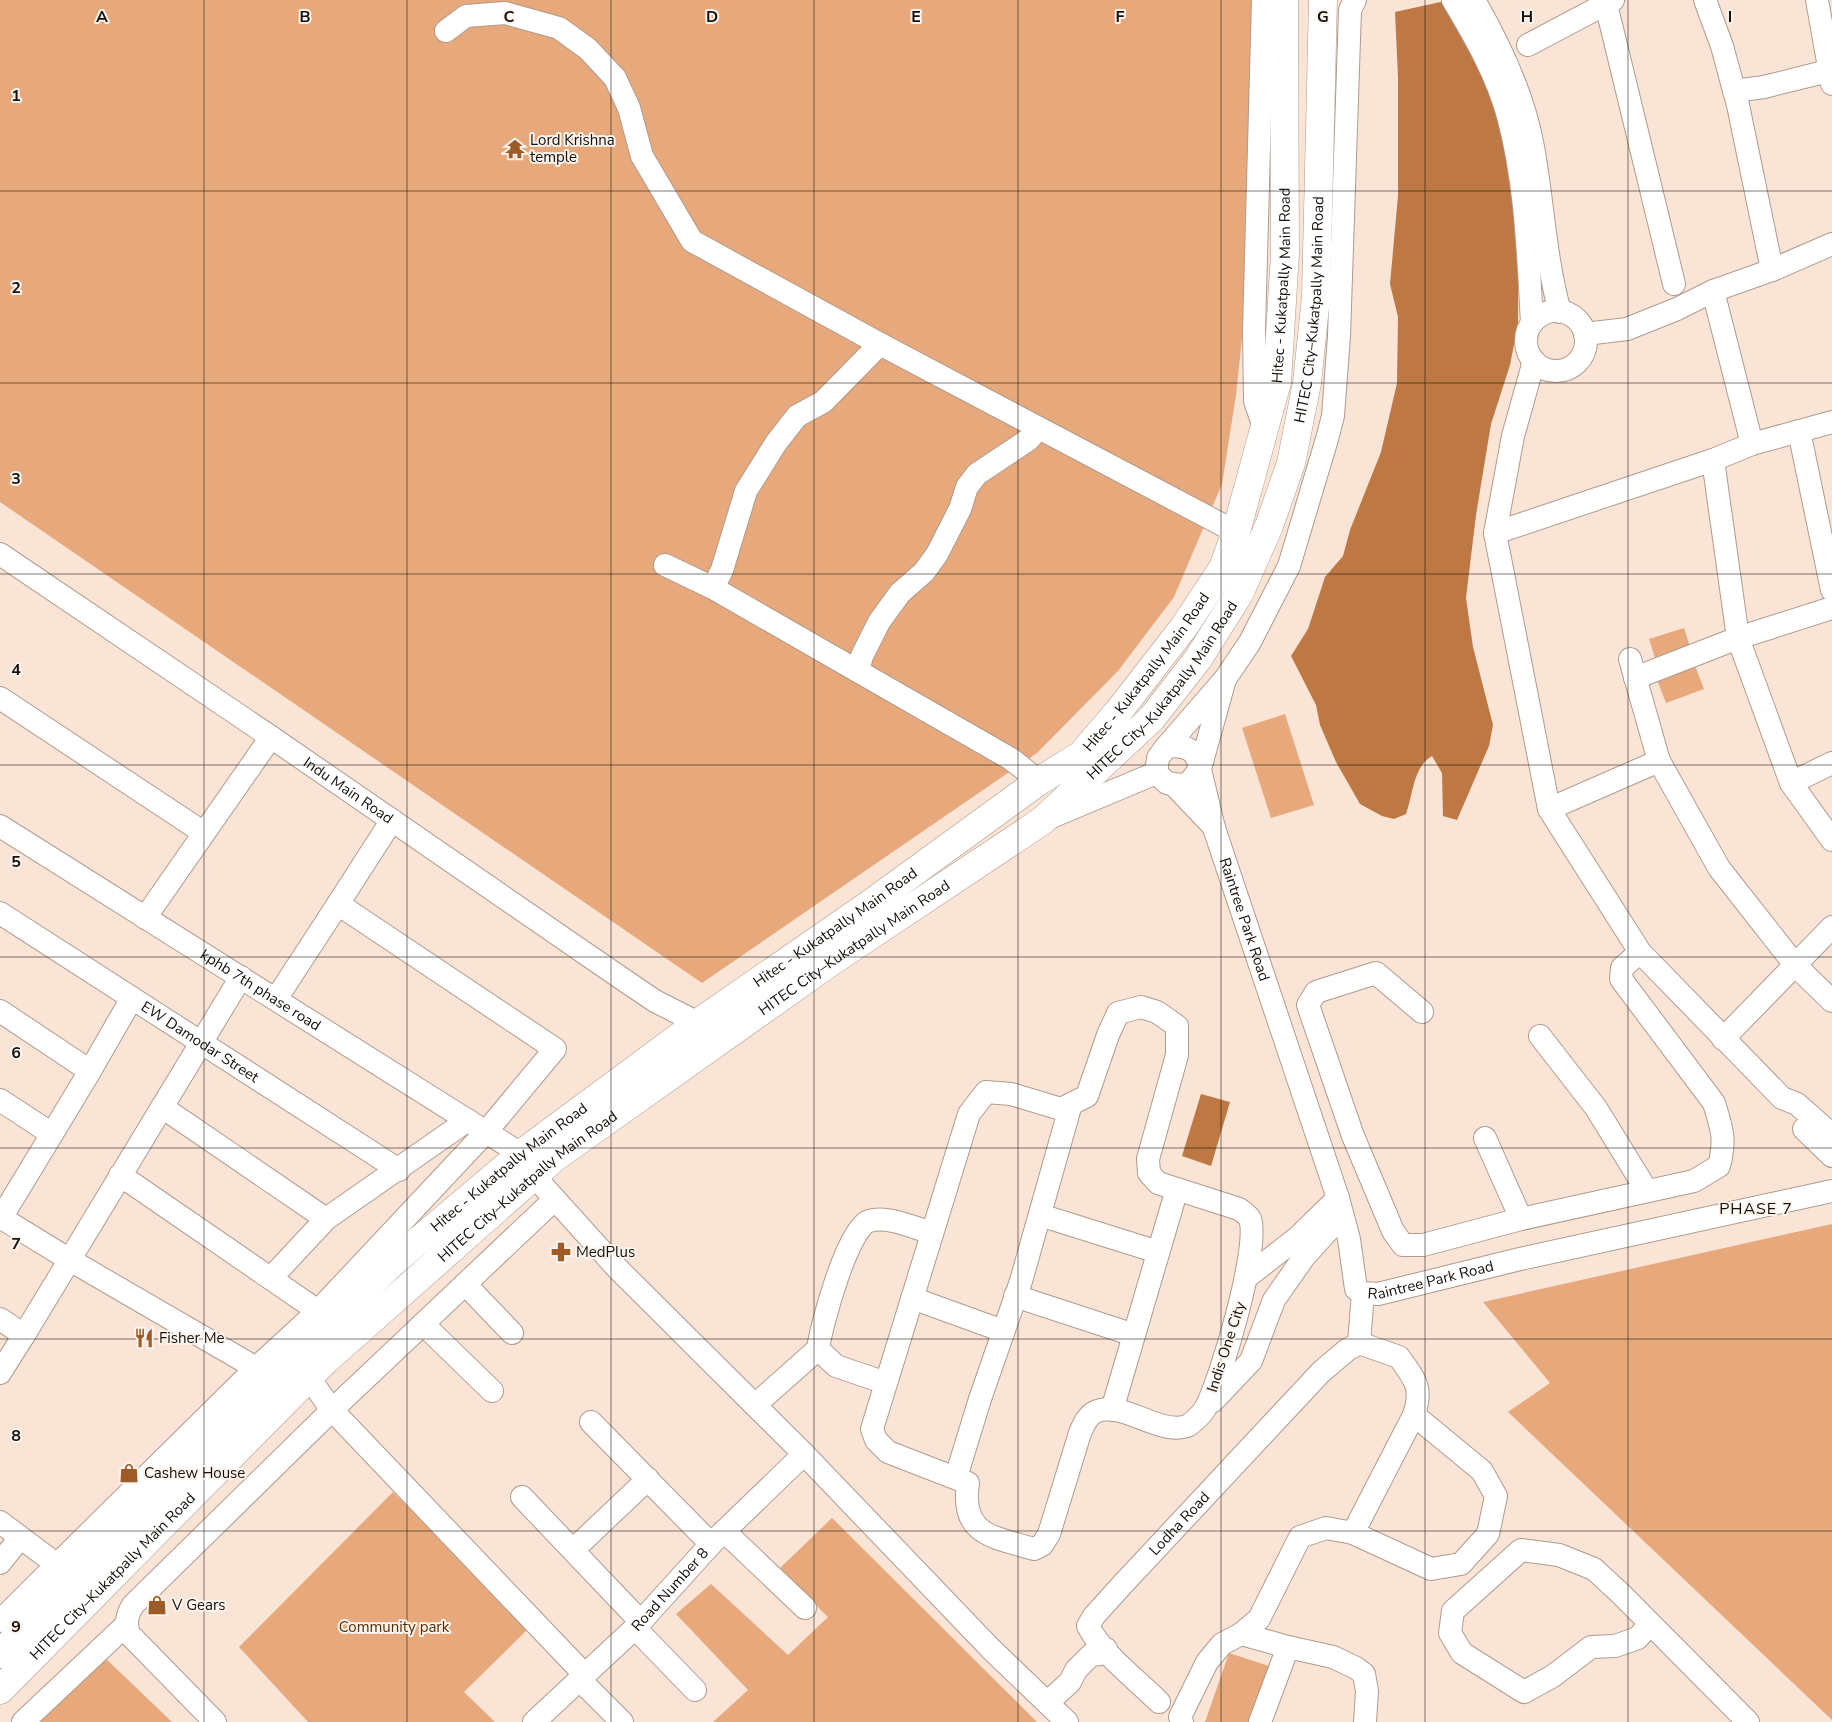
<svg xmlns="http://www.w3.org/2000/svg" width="1832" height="1722" font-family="'Nunito Sans',sans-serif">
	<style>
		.green { fill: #e7a87b }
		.water { fill: #bd7844 }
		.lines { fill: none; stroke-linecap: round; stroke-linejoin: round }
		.minor-casing { stroke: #af9b8d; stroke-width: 24 }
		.major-casing { stroke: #af9b8d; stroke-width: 29 }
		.minor { stroke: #fff; stroke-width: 22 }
		.major { stroke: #fff; stroke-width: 28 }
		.grid { fill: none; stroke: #160f0a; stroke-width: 1; stroke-opacity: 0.55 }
		.labels { text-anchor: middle; stroke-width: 4; stroke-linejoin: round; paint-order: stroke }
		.poi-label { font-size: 15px; fill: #160f0a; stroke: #fdf4ee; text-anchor: start }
		.street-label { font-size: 15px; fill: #160f0a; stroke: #fdf4ee }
		.park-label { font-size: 15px; fill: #5a2c01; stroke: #fdf4ee }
		.neighbourhood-label { font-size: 16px; letter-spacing: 1px; fill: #160f0a; stroke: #fdf4ee }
		.grid-label { font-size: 16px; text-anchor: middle; font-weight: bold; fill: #160f0a; stroke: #fdf4ee; stroke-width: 4; stroke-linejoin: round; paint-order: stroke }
	</style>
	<rect width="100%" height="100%" fill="#fae4d6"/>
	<g class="green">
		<polygon points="0,0 1266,0 1252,243 1236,395 1222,484 1174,597 1118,671 1037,753 702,983 0,502"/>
		<polygon points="1684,628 1692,653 1657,664 1649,639"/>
		<polygon points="1692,658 1704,689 1666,703 1654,672"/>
		<polygon points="1285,714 1314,805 1271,818 1242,728"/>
		<polygon points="1832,1224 1832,1720 1508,1412 1550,1383 1483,1302"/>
		<polygon points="393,1492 530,1627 464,1692 495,1722 308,1722 239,1647"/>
		<polygon points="832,1518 1037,1722 713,1722 748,1690 676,1614 711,1584 788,1655 828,1617 779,1569"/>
		<polygon points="1229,1653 1269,1666 1250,1722 1205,1722"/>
		<polygon points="101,1654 172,1722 34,1722"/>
	</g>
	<g class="water">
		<path d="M 1445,1 L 1475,54 L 1498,115 L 1509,165 L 1518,261 L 1518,324 L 1510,365 L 1491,424 L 1476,515 L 1466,598 L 1473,647 L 1493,725 L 1489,746 L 1457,820 L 1443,816 L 1442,773 L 1432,756 C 1413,767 1413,795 1406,814 L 1394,819 L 1382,816 L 1360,804 L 1336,762 L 1320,725 L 1316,705 L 1291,656 L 1308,629 L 1325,577 L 1343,556 L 1350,530 L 1381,452 L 1397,383 L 1398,317 L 1390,284 L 1398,196 L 1398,77 L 1395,12 Z"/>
		<polygon points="1201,1094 1230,1102 1211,1166 1182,1156"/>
	</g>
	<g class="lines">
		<defs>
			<g id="minor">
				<polyline points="1263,0 1254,331 1255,401 1265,430"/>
				<path d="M 1453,0 C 1475,37 1497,75 1508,116 C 1526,183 1528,254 1532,323"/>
				<path d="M 1474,0 C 1500,45 1524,96 1533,147 C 1543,202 1545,258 1560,312"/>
				<polyline points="1605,0 1674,284"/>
				<polyline points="1705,0 1722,46 1738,105 1772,270"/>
				<polyline points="1817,0 1832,84"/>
				<polyline points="446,31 466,16 505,13 559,28 588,49 615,78 629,108 642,156 692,241 880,344 1236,532"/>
				<polyline points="1528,45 1613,0"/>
				<polyline points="1734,91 1764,87 1828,71"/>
				<circle cx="1556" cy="341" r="30"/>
				<polyline points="1585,334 1627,329 1677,309 1713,291"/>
				<polyline points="1534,361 1513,436 1495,533 1549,809 1640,952 1782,1098 1797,1104 1832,1135"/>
				<polyline points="1799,431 1832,590"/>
				<polyline points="1752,444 1713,291 1772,270 1832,244"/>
				<polyline points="1713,460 1752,444 1832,422"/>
				<polyline points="1495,533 1713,460 1738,638 1832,608"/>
				<path id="s1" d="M 0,554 L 271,737 L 618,976 L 655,1001 L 698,1023"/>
				<polyline points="665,565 713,588 1011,759 1039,781"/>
				<polyline points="713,588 722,570 746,491 776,443 797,416 823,402 880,344"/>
				<polyline points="1630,659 1659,761 1719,868 1796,966 1832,1001"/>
				<polyline points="858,671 862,656 879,622 900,593 924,572 937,554 960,509 967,487 977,474 1028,440 1039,428"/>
				<polyline points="1635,678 1738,638 1791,783 1832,840"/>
				<path id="s2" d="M 1225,679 L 1200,769 L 1189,783 L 1181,785 L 1167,783 L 1156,773 L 1158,758 L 1166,747 C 1185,744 1197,749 1200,769 L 1214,828 L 1338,1198 L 1349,1239 L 1356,1289 L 1363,1293 L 1378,1294 L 1520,1259 L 1832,1191"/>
				<polyline points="0,698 204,833"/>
				<polyline points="1166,747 1225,679 1250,642 1289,566 1327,439 1333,416 1339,336 1350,10 1355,0"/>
				<polyline points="1791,783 1832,763"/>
				<polyline points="1174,785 1214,827"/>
				<polyline points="1549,809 1659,761"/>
				<polyline points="1049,818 1156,773"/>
				<path id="s3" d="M 0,826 L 521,1154"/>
				<polyline points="338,904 392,820"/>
				<path id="s4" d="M 0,913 L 399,1170"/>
				<polyline points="145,918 271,737"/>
				<path d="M 1141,1007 L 1157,1012 L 1177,1026 L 1177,1055 L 1148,1159 L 1149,1173 L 1158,1183 L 1239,1209 C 1243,1212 1248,1215 1250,1219 C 1260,1247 1221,1379 1206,1407 C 1203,1413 1193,1423 1187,1426 C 1159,1436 1121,1399 1095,1412 C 1087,1416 1083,1426 1080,1433 L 1049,1534 L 1042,1545 L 1034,1549 C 993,1537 960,1535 968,1483 L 888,1452 L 876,1440 L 872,1429 L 969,1114 L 986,1092 L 1011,1094 L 1061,1109 L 1087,1096 L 1108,1035 L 1118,1013 Z"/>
				<polyline points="0,1011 90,1071 52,1134"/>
				<path d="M 1422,1012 L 1376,973 L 1316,992 L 1308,1005 L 1353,1136 L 1393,1231 L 1403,1245 L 1423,1245 L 1521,1219 L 1694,1181 L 1719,1166 C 1726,1139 1722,1129 1714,1103 L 1621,979 L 1622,968 L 1640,952"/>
				<polyline points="1540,1036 1596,1108 1647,1191"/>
				<polyline points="1723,1039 1832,927"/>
				<polyline points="90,1071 132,998"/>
				<polyline points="0,1100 52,1134 1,1218"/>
				<polyline points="162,1107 326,1219"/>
				<polyline points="1804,1129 1832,1156"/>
				<polyline points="1485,1138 1521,1219"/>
				<polyline points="120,1175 318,1311"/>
				<polyline points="534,1176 617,1268 804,1454 991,1649 1067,1722"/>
				<polyline points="1040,1215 1158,1252"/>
				<polyline points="0,1217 70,1260 256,1368 266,1378"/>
				<polyline points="1247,1277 1297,1238 1338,1198"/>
				<polyline points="271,1278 326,1219 468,1120"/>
				<polyline points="465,1284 512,1333"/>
				<polyline points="1015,1296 1134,1335"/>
				<polyline points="912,1298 1003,1331"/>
				<polyline points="0,1319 24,1335 0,1373"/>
				<polyline points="423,1324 492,1391"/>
				<polyline points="24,1335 241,977"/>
				<polyline points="309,1378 332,1410 584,1674"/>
				<path d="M 886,1383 L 836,1366 L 818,1349 C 821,1326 848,1227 869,1221 C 888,1215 914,1228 932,1233"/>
				<polyline points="1213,1401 1251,1361 1274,1300 1304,1257 1342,1215"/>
				<polyline points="755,1405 818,1349"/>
				<polyline points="1112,1410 1177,1189"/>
				<polyline points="591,1422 711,1544"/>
				<polyline points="956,1477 980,1399 1021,1281 1071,1104"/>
				<polyline points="522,1497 641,1622"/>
				<polyline points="0,1522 56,1564"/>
				<polyline points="724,1531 805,1608"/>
				<polyline points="1353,1533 1431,1569 1461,1564 1488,1534 1496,1496 1482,1471 1414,1415"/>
				<polyline points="573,1550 648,1479"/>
				<polyline points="0,1563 20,1538"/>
				<polyline points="0,1621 256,1368 318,1311 486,1132 555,1049 338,904 276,999"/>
				<polyline points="1650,1623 1638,1638 1615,1646 1591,1647 1553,1676 1524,1692 1462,1653 1450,1633 1453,1611 1521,1550 1559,1555 1594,1569 1622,1595 1748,1722"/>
				<polyline points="635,1628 695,1690"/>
				<polyline points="1241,1634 1288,1647 1260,1722"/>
				<polyline points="1288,1647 1333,1657 1356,1668 1364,1674 1367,1691 1365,1722"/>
				<polyline points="579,1679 622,1722"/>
				<polyline points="1048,1702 1070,1682 1076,1670 1091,1655 1100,1654 1106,1649"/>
				<path id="s5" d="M 1159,1702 C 1136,1679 1103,1655 1088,1626 L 1094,1616 L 1122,1585 L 1321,1372 L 1347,1350 L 1359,1343 L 1363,1293"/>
				<polyline points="23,1722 126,1625"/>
				<path d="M 215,1722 L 129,1634 C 125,1623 127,1615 133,1605 L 332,1410 L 554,1200"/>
				<path id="s6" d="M 534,1722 L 635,1628 L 711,1544 L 804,1454"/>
				<path d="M 1182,1722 L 1180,1717 L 1207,1662 L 1222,1644 L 1241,1634 L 1259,1619 L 1300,1537 L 1326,1528 L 1353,1533 L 1414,1415 C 1423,1387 1415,1380 1399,1357 L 1359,1343"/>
			</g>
			<g id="major">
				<path id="s7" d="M 0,1654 L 268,1381 L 391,1264 L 521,1154 L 698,1023 L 870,904 L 1039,781 L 1081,755 L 1118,712 L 1184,627 L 1223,568 L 1236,532 L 1277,382 L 1285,253 L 1284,0"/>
				<path id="s8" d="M 0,1690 L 326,1360 L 554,1158 L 832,961 L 1042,821 L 1152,718 L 1198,659 L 1239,594 L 1269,526 L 1291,463 L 1307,383 L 1316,297 L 1323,0"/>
			</g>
		</defs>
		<use href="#minor" class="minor-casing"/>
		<use href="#major" class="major-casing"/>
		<use href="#minor" class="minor"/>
		<use href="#major" class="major"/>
	</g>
	<path class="grid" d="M 204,0 L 204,1722M 407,0 L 407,1722M 611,0 L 611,1722M 814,0 L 814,1722M 1018,0 L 1018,1722M 1221,0 L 1221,1722M 1425,0 L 1425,1722M 1628,0 L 1628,1722M 0,191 L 1832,191M 0,383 L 1832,383M 0,574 L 1832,574M 0,765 L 1832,765M 0,957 L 1832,957M 0,1148 L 1832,1148M 0,1339 L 1832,1339M 0,1531 L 1832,1531"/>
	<defs>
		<symbol id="temple-bare" viewBox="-9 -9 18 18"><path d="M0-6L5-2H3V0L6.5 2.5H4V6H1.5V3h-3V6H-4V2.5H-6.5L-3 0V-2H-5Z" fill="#9c5b27" stroke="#fdf4ee" stroke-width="2.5" paint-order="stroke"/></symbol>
		<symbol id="pharmacy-bare" viewBox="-9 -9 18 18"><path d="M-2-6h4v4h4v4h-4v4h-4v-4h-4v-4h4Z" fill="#9c5b27" stroke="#fdf4ee" stroke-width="2.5" paint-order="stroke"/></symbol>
		<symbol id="restaurant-bare" viewBox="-9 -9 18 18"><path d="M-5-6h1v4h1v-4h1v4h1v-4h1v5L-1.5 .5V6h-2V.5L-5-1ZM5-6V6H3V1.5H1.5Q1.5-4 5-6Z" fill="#9c5b27" stroke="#fdf4ee" stroke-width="2.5" paint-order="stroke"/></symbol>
		<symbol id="shop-bare" viewBox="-9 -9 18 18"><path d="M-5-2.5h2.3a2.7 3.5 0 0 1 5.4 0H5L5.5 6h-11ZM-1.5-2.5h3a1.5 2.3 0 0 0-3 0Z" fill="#9c5b27" stroke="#fdf4ee" stroke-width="2.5" paint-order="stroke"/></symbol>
	</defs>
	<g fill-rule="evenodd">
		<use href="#temple-bare" x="501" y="135" width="28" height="28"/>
		<use href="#pharmacy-bare" x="547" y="1238" width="28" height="28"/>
		<use href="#restaurant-bare" x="130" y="1324" width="28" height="28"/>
		<use href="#shop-bare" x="115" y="1459" width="28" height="28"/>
		<use href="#shop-bare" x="143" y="1591" width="28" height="28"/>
	</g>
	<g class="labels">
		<g class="poi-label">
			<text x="530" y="145">Lord Krishna<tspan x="530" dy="17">temple</tspan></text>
			<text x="576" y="1257">MedPlus</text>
			<text x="159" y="1343">Fisher Me</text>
			<text x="144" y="1478">Cashew House</text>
			<text x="172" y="1610">V Gears</text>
		</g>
		<g class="street-label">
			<text dy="5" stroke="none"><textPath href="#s7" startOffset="1936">Hitec - Kukatpally Main Road</textPath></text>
			<text dy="5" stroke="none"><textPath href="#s8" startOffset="1960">HITEC City–Kukatpally Main Road</textPath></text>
			<text dy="5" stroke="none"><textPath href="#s7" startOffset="1516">Hitec - Kukatpally Main Road</textPath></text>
			<text dy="5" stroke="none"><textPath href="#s8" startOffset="1540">HITEC City–Kukatpally Main Road</textPath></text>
			<text dy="5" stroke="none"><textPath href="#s1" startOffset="421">Indu Main Road</textPath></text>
			<text dy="5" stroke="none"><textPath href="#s2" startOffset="381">Raintree Park Road</textPath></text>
			<text dy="5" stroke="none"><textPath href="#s7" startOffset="1110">Hitec - Kukatpally Main Road</textPath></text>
			<text dy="5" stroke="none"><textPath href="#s8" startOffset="1135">HITEC City–Kukatpally Main Road</textPath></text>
			<text dy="5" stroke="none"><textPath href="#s3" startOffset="308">kphb 7th phase road</textPath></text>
			<text dy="5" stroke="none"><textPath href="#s4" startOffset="238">EW Damodar Street</textPath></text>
			<text dy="5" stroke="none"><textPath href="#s7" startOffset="705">Hitec - Kukatpally Main Road</textPath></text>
			<text dy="5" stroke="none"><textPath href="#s8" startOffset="730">HITEC City–Kukatpally Main Road</textPath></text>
			<text dy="5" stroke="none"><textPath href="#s2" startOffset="845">Raintree Park Road</textPath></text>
			<text transform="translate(1226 1347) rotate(-72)" y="5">Indis One City</text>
			<text dy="5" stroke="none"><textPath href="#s5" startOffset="242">Lodha Road</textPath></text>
			<text dy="5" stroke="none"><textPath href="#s8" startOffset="160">HITEC City–Kukatpally Main Road</textPath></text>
			<text dy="5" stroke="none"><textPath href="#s6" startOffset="190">Road Number 8</textPath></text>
		</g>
		<g class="park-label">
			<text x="394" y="1632">Community park</text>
		</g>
		<g class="neighbourhood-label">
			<text x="1756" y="1214">PHASE 7</text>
		</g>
	</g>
	<g class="grid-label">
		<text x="102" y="22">A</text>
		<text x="305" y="22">B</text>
		<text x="509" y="22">C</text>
		<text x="712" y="22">D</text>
		<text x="916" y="22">E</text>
		<text x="1120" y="22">F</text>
		<text x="1323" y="22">G</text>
		<text x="1527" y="22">H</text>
		<text x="1730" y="22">I</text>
		<text x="16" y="101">1</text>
		<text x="16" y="293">2</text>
		<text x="16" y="484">3</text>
		<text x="16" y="675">4</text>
		<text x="16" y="867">5</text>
		<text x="16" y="1058">6</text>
		<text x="16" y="1249">7</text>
		<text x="16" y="1441">8</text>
		<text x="16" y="1632">9</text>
	</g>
</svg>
